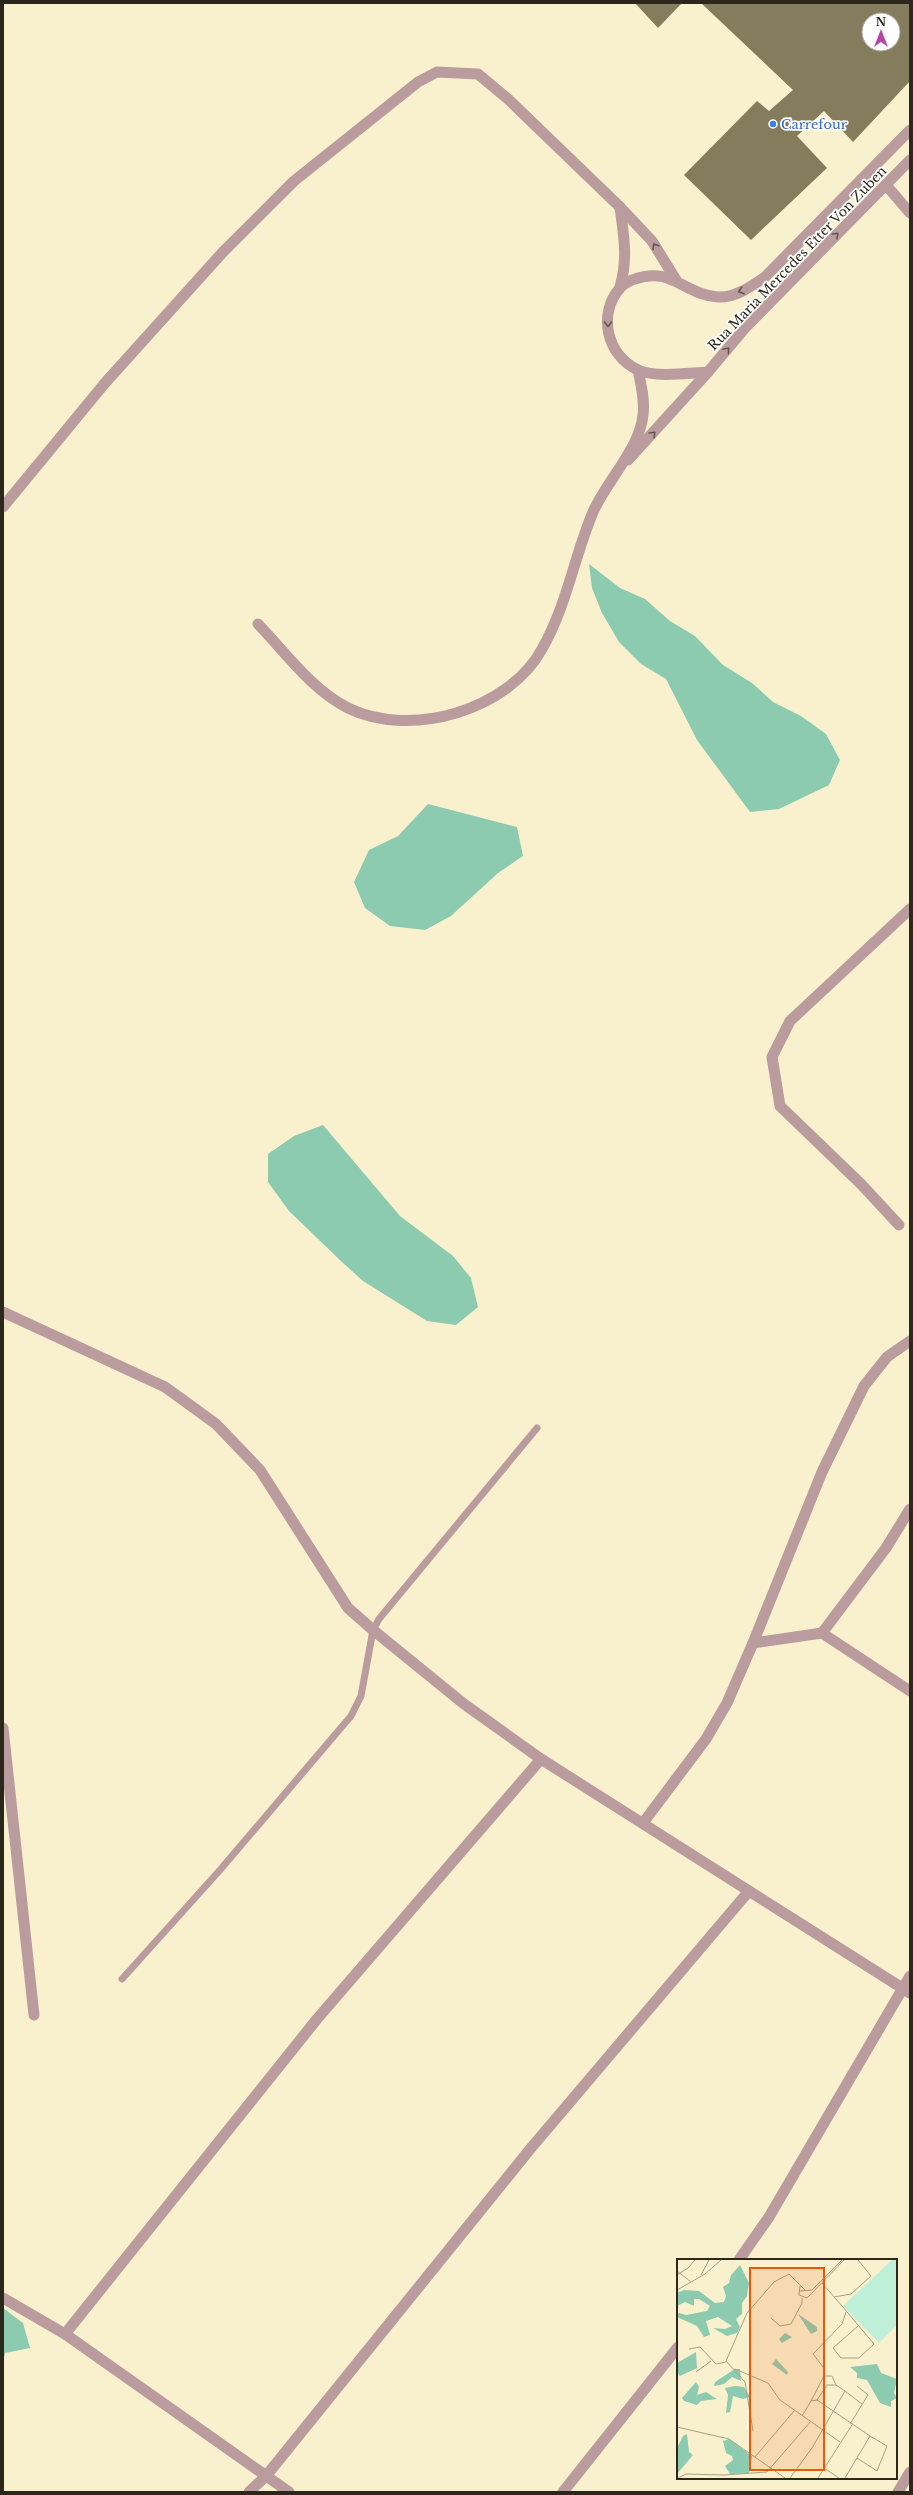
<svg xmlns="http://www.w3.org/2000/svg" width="913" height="2495" font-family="'Libre Baskerville',serif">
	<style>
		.forest { fill: #8ccbaf }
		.building { fill: #847c5d; fill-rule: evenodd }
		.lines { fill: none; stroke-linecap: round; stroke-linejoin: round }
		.service { stroke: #ba9c9f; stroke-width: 7 }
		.minor { stroke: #ba9c9f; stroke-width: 11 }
		.oneway { stroke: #64564f }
		.shop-dot { fill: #3f7fe0; stroke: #fff; stroke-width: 1.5 }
		.labels { text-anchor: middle; stroke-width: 3.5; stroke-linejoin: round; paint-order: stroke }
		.shop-label { font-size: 13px; fill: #366cbe; stroke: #fff; text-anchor: start }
		.street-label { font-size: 13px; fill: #2b271a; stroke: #fff }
		.inset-road { fill: none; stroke: #a7a086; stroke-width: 1 }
		.view { fill: #e8590c; fill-opacity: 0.15; stroke: #e8590c; stroke-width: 2 }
		.inset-edge { fill: none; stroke: #2b271a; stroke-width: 2 }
	</style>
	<rect width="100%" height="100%" fill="#f9f1ce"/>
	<g class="forest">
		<polygon points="589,564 620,588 645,599 670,621 695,636 723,665 752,683 773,702 801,716 826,734 840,760 829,785 779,809 750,812 697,740 666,679 641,664 619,642 602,613 592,588"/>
		<polygon points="428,804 517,827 523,856 498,873 451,916 425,930 390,926 365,908 354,882 369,850 398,836"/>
		<polygon points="323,1125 400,1216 453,1256 471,1278 478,1307 456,1325 427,1321 363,1281 342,1262 289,1211 268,1182 268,1154 294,1136"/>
		<polygon points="3,2308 23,2323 30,2348 5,2353 3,2362"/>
	</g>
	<g class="building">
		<polygon points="635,3 682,3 658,28"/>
		<path d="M 701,3 L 910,3 L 910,81 L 853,142 L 824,111 L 797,136 L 827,168 L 751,240 L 684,175 L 757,101 L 769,111 L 793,90 ZM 869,20 L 893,20 L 893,44 L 869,44 Z"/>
	</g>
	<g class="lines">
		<polyline class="service" points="122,1979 220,1870 351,1716 361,1696 373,1630 379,1619 537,1428"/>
		<g class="minor">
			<path d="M 910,130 L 765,277 C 752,286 735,298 718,297 C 685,295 671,266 635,279 C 631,280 623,284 620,288 C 597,314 607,356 638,370 C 658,378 687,373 708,372 L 745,328 L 910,160"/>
			<polyline points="886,185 910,213"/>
			<path d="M 620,287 C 628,258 624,238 620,207"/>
			<polyline points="628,460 708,372"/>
			<polyline points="3,507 105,383 222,253 294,181 418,82 437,72 478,74 508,99 620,207 652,241 676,280"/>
			<path d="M 258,624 C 286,653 312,690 348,708 C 411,739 509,710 542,649 C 567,605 574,557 593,512 C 606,482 640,448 643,415 C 645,400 641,385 638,370"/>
			<polyline points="899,1225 861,1184 780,1106 772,1057 790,1021 910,909"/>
			<polyline points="3,1312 165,1387 216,1424 260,1470 348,1608 373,1630 464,1704 541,1759 910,1993"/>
			<polyline points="822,1633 886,1548 910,1509"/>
			<polyline points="753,1643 822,1472 864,1386 887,1357 910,1341"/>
			<polyline points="3,1728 34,2015"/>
			<polyline points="643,1823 706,1739 727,1703 753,1643 822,1633 910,1691"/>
			<polyline points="739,2260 769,2217 910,1976"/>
			<polyline points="3,2298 65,2334 289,2492"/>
			<polyline points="65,2334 317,2019 541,1759"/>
			<polyline points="249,2492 266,2476 531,2148 749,1891"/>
			<polyline points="563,2492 678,2347"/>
			<polyline points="898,2492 910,2472"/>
		</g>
	</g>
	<defs><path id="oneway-chevron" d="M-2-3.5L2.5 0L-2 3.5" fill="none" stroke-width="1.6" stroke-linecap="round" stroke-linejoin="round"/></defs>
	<g class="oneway">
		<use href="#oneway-chevron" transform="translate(836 235) rotate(-45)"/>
		<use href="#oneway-chevron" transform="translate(655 246) rotate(-122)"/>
		<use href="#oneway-chevron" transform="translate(741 291) rotate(163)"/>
		<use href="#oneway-chevron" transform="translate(608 324) rotate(90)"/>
		<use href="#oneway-chevron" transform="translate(727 350) rotate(-50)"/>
		<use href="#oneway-chevron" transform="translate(653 434) rotate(-46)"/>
	</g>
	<circle class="shop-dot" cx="773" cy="124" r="4"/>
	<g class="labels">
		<g class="shop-label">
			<text x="781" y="129">Carrefour</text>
		</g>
		<g class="street-label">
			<text transform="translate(797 258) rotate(-46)" y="5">Rua Maria Mercedes Etter Von Zuben</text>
		</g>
	</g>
	<g transform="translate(677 2259)">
		<rect width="220" height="220" fill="#f9f1ce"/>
		<path d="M 215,1 L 220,1 L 220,66 L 202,84 L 166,47 Z" fill="#bef0d8"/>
		<path d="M 63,6 L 72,24 L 70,37 L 65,44 L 65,55 L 59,60 L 63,68 L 60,74 L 50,77 L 36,69 L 48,70 L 55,67 L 41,58 L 29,62 L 33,76 L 27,78 L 20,67 L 0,58 L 2,54 L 9,56 L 30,52 L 33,47 L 22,40 L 17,40 L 17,47 L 8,43 L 0,47 L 0,34 L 7,31 L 22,32 L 38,44 L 47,43 L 49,37 L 46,28 L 52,24 L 54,16 ZM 121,55 L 140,68 L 140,72 L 134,75 ZM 108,74 L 115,78 L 105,84 L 102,80 ZM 19,93 L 20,109 L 3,117 L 0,113 L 0,104 ZM 99,100 L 111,113 L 110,116 L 95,105 ZM 200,105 L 204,114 L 220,120 L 217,134 L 220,139 L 214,142 L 214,148 L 203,144 L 190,121 L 180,119 L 180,114 L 173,108 ZM 58,110 L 63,110 L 64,122 L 55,118 L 47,125 L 37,127 L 38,123 ZM 19,123 L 22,128 L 20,136 L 29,133 L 40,140 L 24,142 L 20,146 L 7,142 L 5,139 ZM 58,127 L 67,128 L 73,138 L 66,140 L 56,137 L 53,153 L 49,154 L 51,136 L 48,129 ZM 10,175 L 12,193 L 16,196 L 0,215 L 0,189 L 6,177 ZM 52,180 L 75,197 L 72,214 L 53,215 L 48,207 L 56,201 L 55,197 L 49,194 L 46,182 Z" fill="#8ccbaf"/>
		<path class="inset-road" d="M 0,12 L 14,23M 0,16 L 11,9 L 18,1M 24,16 L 32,1M 145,24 L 165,47 L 197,85 L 182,99 L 164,99 L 156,89 L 181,67M 123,27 L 122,36 L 130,39 L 167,1M 0,31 L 28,15 L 44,1M 123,32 L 135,31 L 165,1M 157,38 L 174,35 L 194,17 L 181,1M 94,59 L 103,67 L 114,65 L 125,44 L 125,39M 12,90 L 23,88 L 39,105 L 49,103M 146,108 L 136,95 L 165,65 L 169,53M 58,110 L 91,124 L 103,141 L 163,183M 19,113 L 34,102M 168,132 L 185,145M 134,142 L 147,117 L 155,117 L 159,126M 125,157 L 134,142 L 140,141 L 193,177 L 168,219M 173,165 L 191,136 L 180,127M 0,168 L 52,180 L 108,219M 76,172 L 68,123 L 49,102 L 70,54 L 97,23 L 112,15 L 128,31M 78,198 L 117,152M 180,199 L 200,212 L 210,187 L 193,177M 147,209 L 162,219M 1,219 L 9,215 L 47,216 L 90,213 L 134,162M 113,219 L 135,189 L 168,132 L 159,126 L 150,126 L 140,141M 141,219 L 175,166"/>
		<path class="view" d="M 73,9 L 147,9 L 147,211 L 73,211 Z"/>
		<rect width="220" height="220" class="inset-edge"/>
	</g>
	<rect width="913" height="2495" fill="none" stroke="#2b271a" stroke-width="8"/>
	<g transform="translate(881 32)"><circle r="19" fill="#ffffff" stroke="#aaa9a3"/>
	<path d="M0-3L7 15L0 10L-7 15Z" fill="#b247a8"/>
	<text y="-6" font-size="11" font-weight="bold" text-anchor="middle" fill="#2b271a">N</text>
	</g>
</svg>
